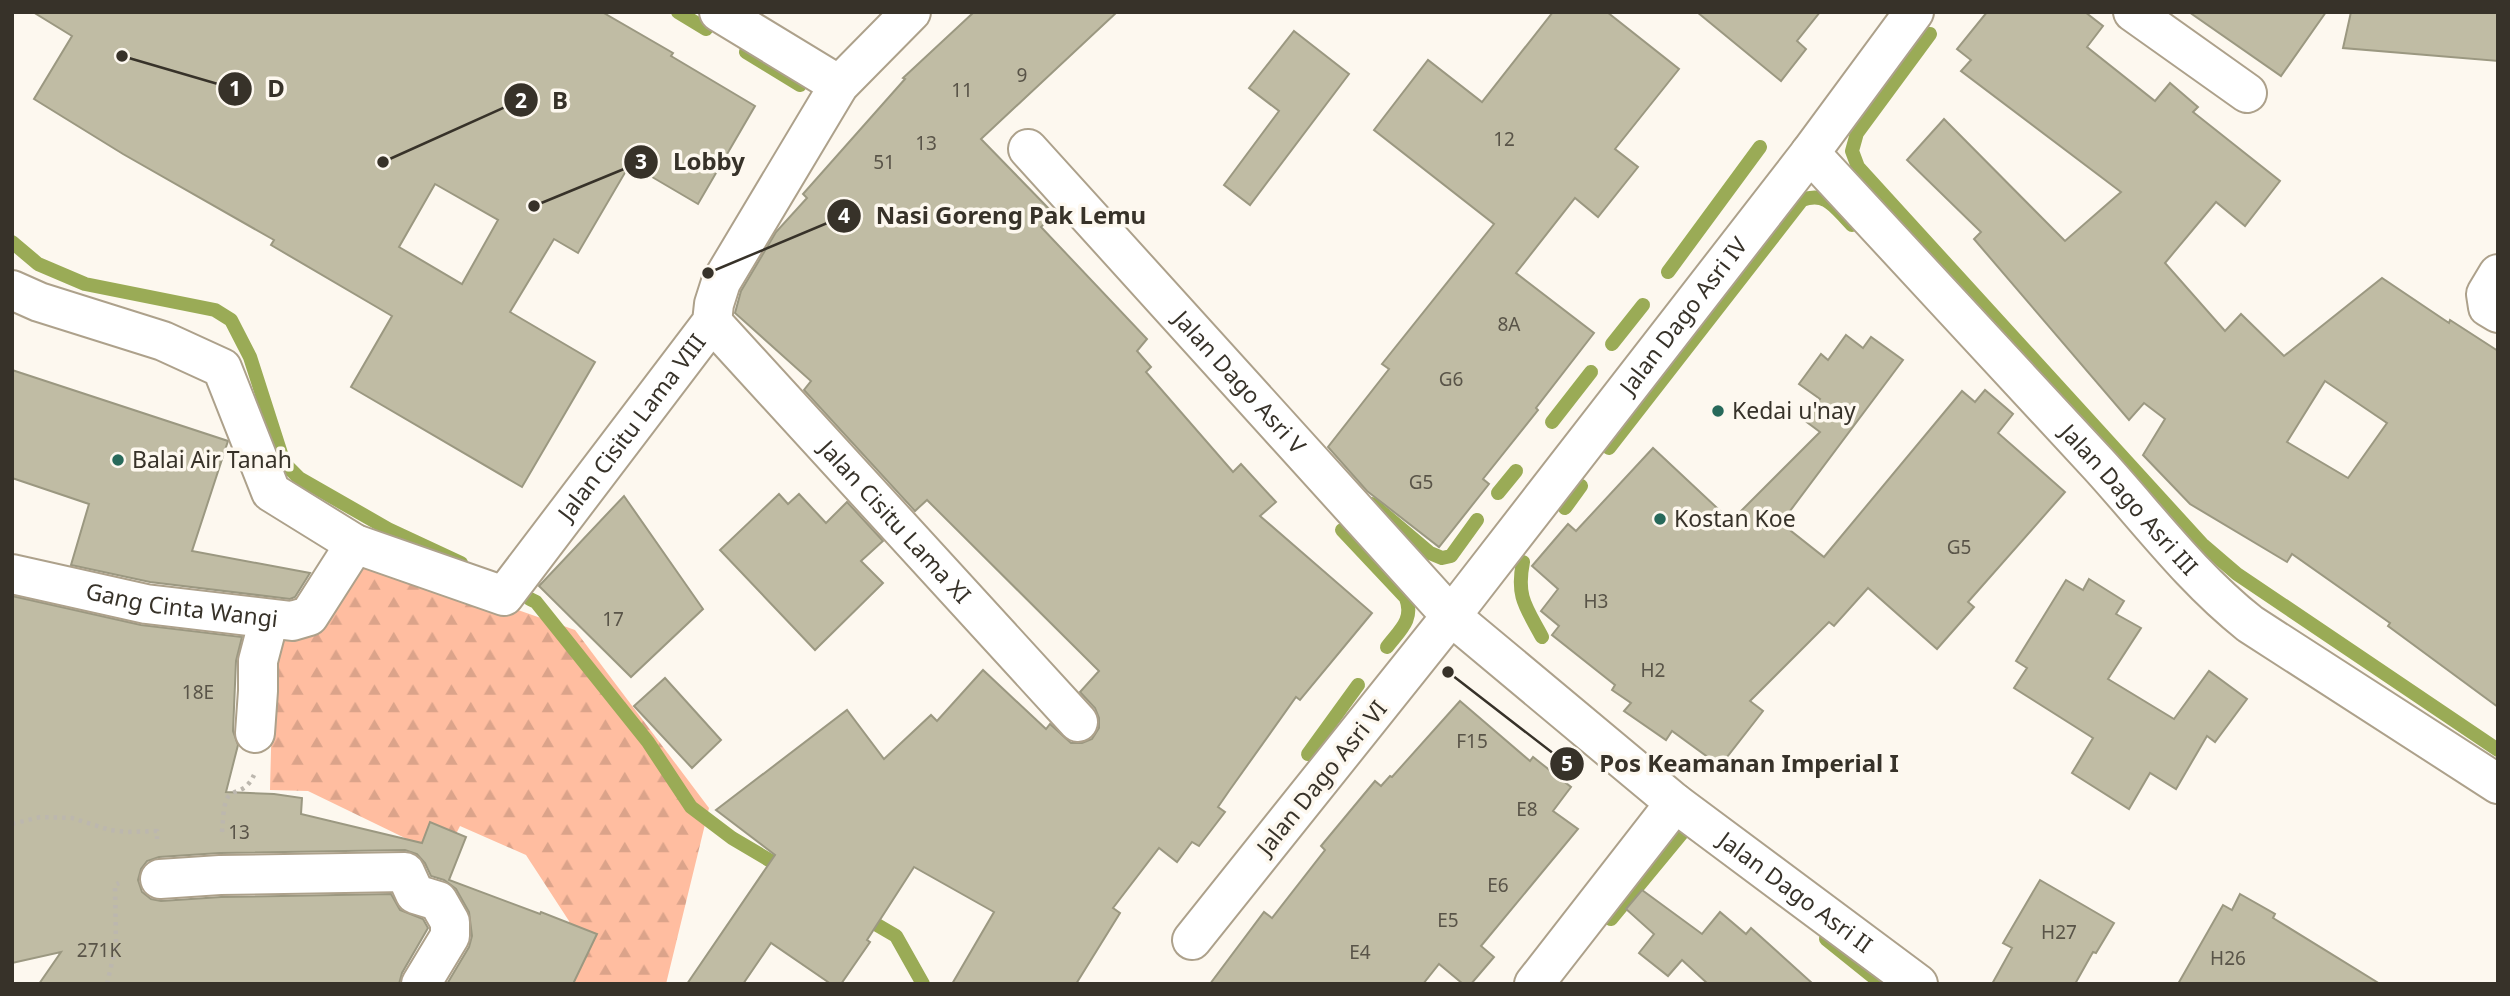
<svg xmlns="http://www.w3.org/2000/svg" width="2510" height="996" font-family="'Noto Sans',sans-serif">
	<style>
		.forest { fill: url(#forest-firs) }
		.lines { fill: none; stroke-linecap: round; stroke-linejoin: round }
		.stream { stroke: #9aab56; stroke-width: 14 }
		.building { fill: #c0bca4; stroke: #9b9881; stroke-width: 2; fill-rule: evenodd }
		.street-casing { stroke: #ada18b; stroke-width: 42 }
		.secondary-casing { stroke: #ada18b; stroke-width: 42 }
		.path { stroke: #bcb7ae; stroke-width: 4.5; stroke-dasharray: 3.5 5; stroke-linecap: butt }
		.street { stroke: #fff; stroke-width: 38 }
		.secondary { stroke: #fff; stroke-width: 38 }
		.poi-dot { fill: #27695a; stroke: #fdf8ef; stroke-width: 2.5 }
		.labels { text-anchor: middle; stroke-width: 7; stroke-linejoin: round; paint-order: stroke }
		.number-label { font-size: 19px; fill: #595448 }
		.street-label { font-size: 23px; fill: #373229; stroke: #fdf8ef }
		.poi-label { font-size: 23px; fill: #373229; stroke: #fdf8ef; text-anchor: start }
		.leader { fill: none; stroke: #373229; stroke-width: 2.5 }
		.callout-dot { fill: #373229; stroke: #fdf8ef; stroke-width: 2.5 }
		.mark-label { font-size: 21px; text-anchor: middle; font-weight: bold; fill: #fff }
		.callout-label { font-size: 24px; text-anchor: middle; font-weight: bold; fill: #373229; stroke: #fdf8ef; stroke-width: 7; stroke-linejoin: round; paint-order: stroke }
	</style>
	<defs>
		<pattern id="forest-firs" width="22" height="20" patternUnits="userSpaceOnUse" patternTransform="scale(1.75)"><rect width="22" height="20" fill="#ffbda0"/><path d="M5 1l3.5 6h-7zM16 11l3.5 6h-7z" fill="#dba38a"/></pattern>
	</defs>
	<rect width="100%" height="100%" fill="#fdf8ef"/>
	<polygon class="forest" points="358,554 575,630 709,808 666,984 573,984 574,947 569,921 526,855 460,826 438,870 407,864 407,839 308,791 270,790 274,633"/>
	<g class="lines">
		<g class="stream">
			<polyline points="678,12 706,29"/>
			<polyline points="1930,34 1857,133 1852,151 1858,167 2202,544 2237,574 2498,750"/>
			<polyline points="746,52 800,85"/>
			<polyline points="12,242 38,264 85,284 215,310 231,320 250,357 284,463 299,478 388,529 461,563"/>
			<polyline points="1668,272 1760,147"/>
			<polyline points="1612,344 1643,305"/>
			<polyline points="1552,422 1591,372"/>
			<path d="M 1609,448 L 1802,200 C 1827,191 1835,208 1852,225"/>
			<polyline points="1498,493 1516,471"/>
			<polyline points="1372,504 1430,553 1442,558 1451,556 1477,520"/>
			<polyline points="1565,508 1581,486"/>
			<path d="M 1342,530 L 1406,598 C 1414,620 1400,630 1387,647"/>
			<path d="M 1523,562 C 1516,597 1526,607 1542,637"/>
			<polyline points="530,599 536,602 648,742 691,807 732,838 786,870"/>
			<polyline points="1308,754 1358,685"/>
			<polyline points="860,915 896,936 923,984"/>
			<polyline points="1611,919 1687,827 1694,834"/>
			<polyline points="1826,939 1882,984"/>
		</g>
	</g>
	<g class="building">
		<path d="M 33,12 L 602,12 L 673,53 L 671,56 L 755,106 L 698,204 L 630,164 L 578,253 L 554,239 L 510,312 L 595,362 L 522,487 L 351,387 L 392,316 L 271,245 L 274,240 L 123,154 L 34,99 L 72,36 ZM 435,184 L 498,220 L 462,284 L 399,247 Z"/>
		<polygon points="974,12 1117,12 981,139 1054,214 1041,227 1147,339 1137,351 1151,367 1146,372 1233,472 1241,464 1276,502 1260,516 1372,613 1300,700 1296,697 1229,791 1218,807 1225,812 1199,846 1192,842 1177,862 1159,848 1113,908 1120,913 1076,984 952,984 994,912 914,867 867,940 870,942 841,984 831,984 771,943 743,984 687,984 775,855 716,810 847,710 884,759 931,715 937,721 983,670 1046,729 1050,724 1071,743 1082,743 1092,739 1099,728 1099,718 1095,708 1080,692 1099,671 927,500 915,511 804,390 811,381 735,313 741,291 776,232 807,198 803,194 905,79 903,78"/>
		<polygon points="1553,12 1607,12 1679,69 1615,149 1638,167 1598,217 1575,198 1516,273 1594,333 1536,408 1538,410 1483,479 1489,484 1439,547 1367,491 1328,447 1389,369 1382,364 1494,224 1374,130 1428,60 1482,102"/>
		<polygon points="1697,12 1820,12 1797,41 1806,49 1781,81"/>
		<path d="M 1987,12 L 2085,12 L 2103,26 L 2087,47 L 2155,101 L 2170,83 L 2198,107 L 2193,112 L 2280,181 L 2245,226 L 2216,202 L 2165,263 L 2225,331 L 2241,314 L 2284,356 L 2382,278 L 2449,323 L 2450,320 L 2498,351 L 2498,707 L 2388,626 L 2390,623 L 2292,554 L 2287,562 L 2190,504 L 2143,455 L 2165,419 L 2144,403 L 2129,420 L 1974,239 L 1981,232 L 1907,160 L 1944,119 L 2065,241 L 2121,192 L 1961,71 L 1971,60 L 1957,49 ZM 2325,381 L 2387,423 L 2348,478 L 2287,442 Z"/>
		<polygon points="2189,12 2326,12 2281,76"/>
		<polygon points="2351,12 2498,12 2498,61 2343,48"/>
		<polygon points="1294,31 1349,74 1250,205 1224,185 1279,111 1249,88"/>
		<polygon points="1846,335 1863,348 1871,337 1903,360 1781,523 1824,557 1962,391 1975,402 1985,390 2013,414 1998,433 2065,492 1968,602 1974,607 1937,649 1868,588 1834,626 1829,622 1750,701 1763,711 1720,766 1672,731 1666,740 1624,711 1631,703 1612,690 1615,685 1552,635 1559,626 1541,611 1558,589 1532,566 1568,524 1576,531 1653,448 1731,521 1820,432 1804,420 1820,399 1799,384 1821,354 1828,360"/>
		<polygon points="12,370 228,441 192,551 310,573 295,597 290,599 150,582 71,565 89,504 12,478"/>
		<polygon points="779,494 788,504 799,494 826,523 847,502 883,541 861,561 883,583 815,650 720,550"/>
		<polygon points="624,496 703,609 631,677 539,586"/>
		<polygon points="2089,579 2124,601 2116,614 2141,628 2108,679 2174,719 2209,671 2247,699 2215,742 2207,736 2176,789 2150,773 2129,809 2072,773 2093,738 2014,688 2027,668 2016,661 2066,580 2083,590"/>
		<polygon points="12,596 141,625 242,637 236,661 233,731 238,745 226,792 274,794 302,798 301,814 422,843 430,822 466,837 449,880 540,914 541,912 597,934 573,984 447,984 469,947 472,936 469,912 456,889 444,880 431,876 425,863 417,854 405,850 220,853 159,857 147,861 141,869 138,880 142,892 151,899 161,901 221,897 391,894 400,910 423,919 428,928 402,973 399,984 39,984 61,952 12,963"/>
		<polygon points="665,678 721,740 692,768 634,706"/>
		<polygon points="1460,701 1530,761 1533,757 1571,787 1553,811 1578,829 1481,946 1494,957 1471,984 1463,984 1439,964 1423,984 1210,984 1264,912 1272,918 1325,850 1321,846 1375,781 1381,786 1390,776 1392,777"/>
		<polygon points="2040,880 2114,923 2096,953 2093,952 2075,984 1992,984 2012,948 2003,943"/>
		<polygon points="1642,890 1702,934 1720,912 1746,934 1751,928 1813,984 1708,984 1682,960 1668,976 1639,953 1654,934 1626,909"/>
		<polygon points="2240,894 2275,914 2273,918 2380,984 2178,984 2223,905 2232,910"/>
	</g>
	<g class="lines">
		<defs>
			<g id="street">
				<polyline points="719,12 839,85"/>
				<polyline points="2133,12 2247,93"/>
				<path id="s1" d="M 1028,149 L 1451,616 L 1192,940"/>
				<path id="s2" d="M 1810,153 C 1907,257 2003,362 2100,466 C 2149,520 2192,578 2250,624 L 2498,784"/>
				<polyline points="2498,274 2486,294 2488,307 2498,313"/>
				<path id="s3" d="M 12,290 L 39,302 L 163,341 L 222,368 L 271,492 L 355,544 L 504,596 L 712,322 L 714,304 L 721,282 L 839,85 L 911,12"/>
				<path id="s4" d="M 712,322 L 1078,722"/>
				<path id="s5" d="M 12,574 L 146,604 L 292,621 L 309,616 L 355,544"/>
				<polyline points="255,733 258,691 258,661 269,619"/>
				<path id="s6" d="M 1675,803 L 1918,984"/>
				<polyline points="160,879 220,875 405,872 415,894 438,901 450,922 450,936 421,984"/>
			</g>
			<g id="secondary">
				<path id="s7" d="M 1534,984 L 1675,803 L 1451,616 L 1810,153 L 1914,12"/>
			</g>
		</defs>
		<use href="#street" class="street-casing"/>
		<use href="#secondary" class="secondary-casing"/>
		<g class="path">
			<polyline points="12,824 40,817 72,818 110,830 127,832 157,831 157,839"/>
			<path d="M 222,832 C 223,823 223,804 228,797 C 236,788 245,794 254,775"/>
			<polyline points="107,984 116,945 115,885 119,883"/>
		</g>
		<use href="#street" class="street"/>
		<use href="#secondary" class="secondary"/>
	</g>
	<g class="poi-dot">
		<circle cx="1718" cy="411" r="7"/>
		<circle cx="118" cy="460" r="7"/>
		<circle cx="1660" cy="519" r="7"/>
	</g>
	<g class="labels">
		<g class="number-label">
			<text x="1022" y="82">9</text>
			<text x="962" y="97">11</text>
			<text x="1504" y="146">12</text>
			<text x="926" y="150">13</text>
			<text x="884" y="169">51</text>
			<text x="1509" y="331">8A</text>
			<text x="1451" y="386">G6</text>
			<text x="1421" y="489">G5</text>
			<text x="1959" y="554">G5</text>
			<text x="1596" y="608">H3</text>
			<text x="613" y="626">17</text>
			<text x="1653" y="677">H2</text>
			<text x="198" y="699">18E</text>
			<text x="1472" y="748">F15</text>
			<text x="1527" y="816">E8</text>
			<text x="239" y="839">13</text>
			<text x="1498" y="892">E6</text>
			<text x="1448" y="927">E5</text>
			<text x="2059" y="939">H27</text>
			<text x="99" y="957">271K</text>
			<text x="1360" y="959">E4</text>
			<text x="2228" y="965">H26</text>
		</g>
		<g class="street-label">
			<text dy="8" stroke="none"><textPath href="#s7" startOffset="901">Jalan Dago Asri IV</textPath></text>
			<text dy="8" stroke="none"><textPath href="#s1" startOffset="315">Jalan Dago Asri V</textPath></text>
			<text dy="8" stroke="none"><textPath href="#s3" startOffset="826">Jalan Cisitu Lama VIII</textPath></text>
			<text dy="8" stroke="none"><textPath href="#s2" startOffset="471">Jalan Dago Asri III</textPath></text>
			<text dy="8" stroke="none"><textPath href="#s4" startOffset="271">Jalan Cisitu Lama XI</textPath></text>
			<text dy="8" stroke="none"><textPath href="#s5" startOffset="173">Gang Cinta Wangi</textPath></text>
			<text transform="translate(1322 778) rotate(-51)" y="8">Jalan Dago Asri VI</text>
			<text dy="8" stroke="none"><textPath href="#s6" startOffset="150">Jalan Dago Asri II</textPath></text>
		</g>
		<g class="poi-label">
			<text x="1732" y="419">Kedai u'nay</text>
			<text x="132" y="468">Balai Air Tanah</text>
			<text x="1674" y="527">Kostan Koe</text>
		</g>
	</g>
	<path class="leader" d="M122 56L235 89M383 162L521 100M534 206L641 162M708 273L844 216M1448 672L1567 764"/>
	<g class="callout-dot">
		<circle cx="122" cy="56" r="7"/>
		<circle cx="383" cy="162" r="7"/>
		<circle cx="534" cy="206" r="7"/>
		<circle cx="708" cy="273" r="7"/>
		<circle cx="1448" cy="672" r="7"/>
		<circle cx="235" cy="89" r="18"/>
		<circle cx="521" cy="100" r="18"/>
		<circle cx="641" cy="162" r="18"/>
		<circle cx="844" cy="216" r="18"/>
		<circle cx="1567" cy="764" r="18"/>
	</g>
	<g class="mark-label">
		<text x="235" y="96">1</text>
		<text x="521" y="108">2</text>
		<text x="641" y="169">3</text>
		<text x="844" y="223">4</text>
		<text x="1567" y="771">5</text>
	</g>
	<g class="callout-label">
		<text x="276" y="97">D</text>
		<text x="560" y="109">B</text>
		<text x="709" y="170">Lobby</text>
		<text x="1011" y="224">Nasi Goreng Pak Lemu</text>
		<text x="1749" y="772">Pos Keamanan Imperial I</text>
	</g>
	<rect width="2510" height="996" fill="none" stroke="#373229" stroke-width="28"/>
</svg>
